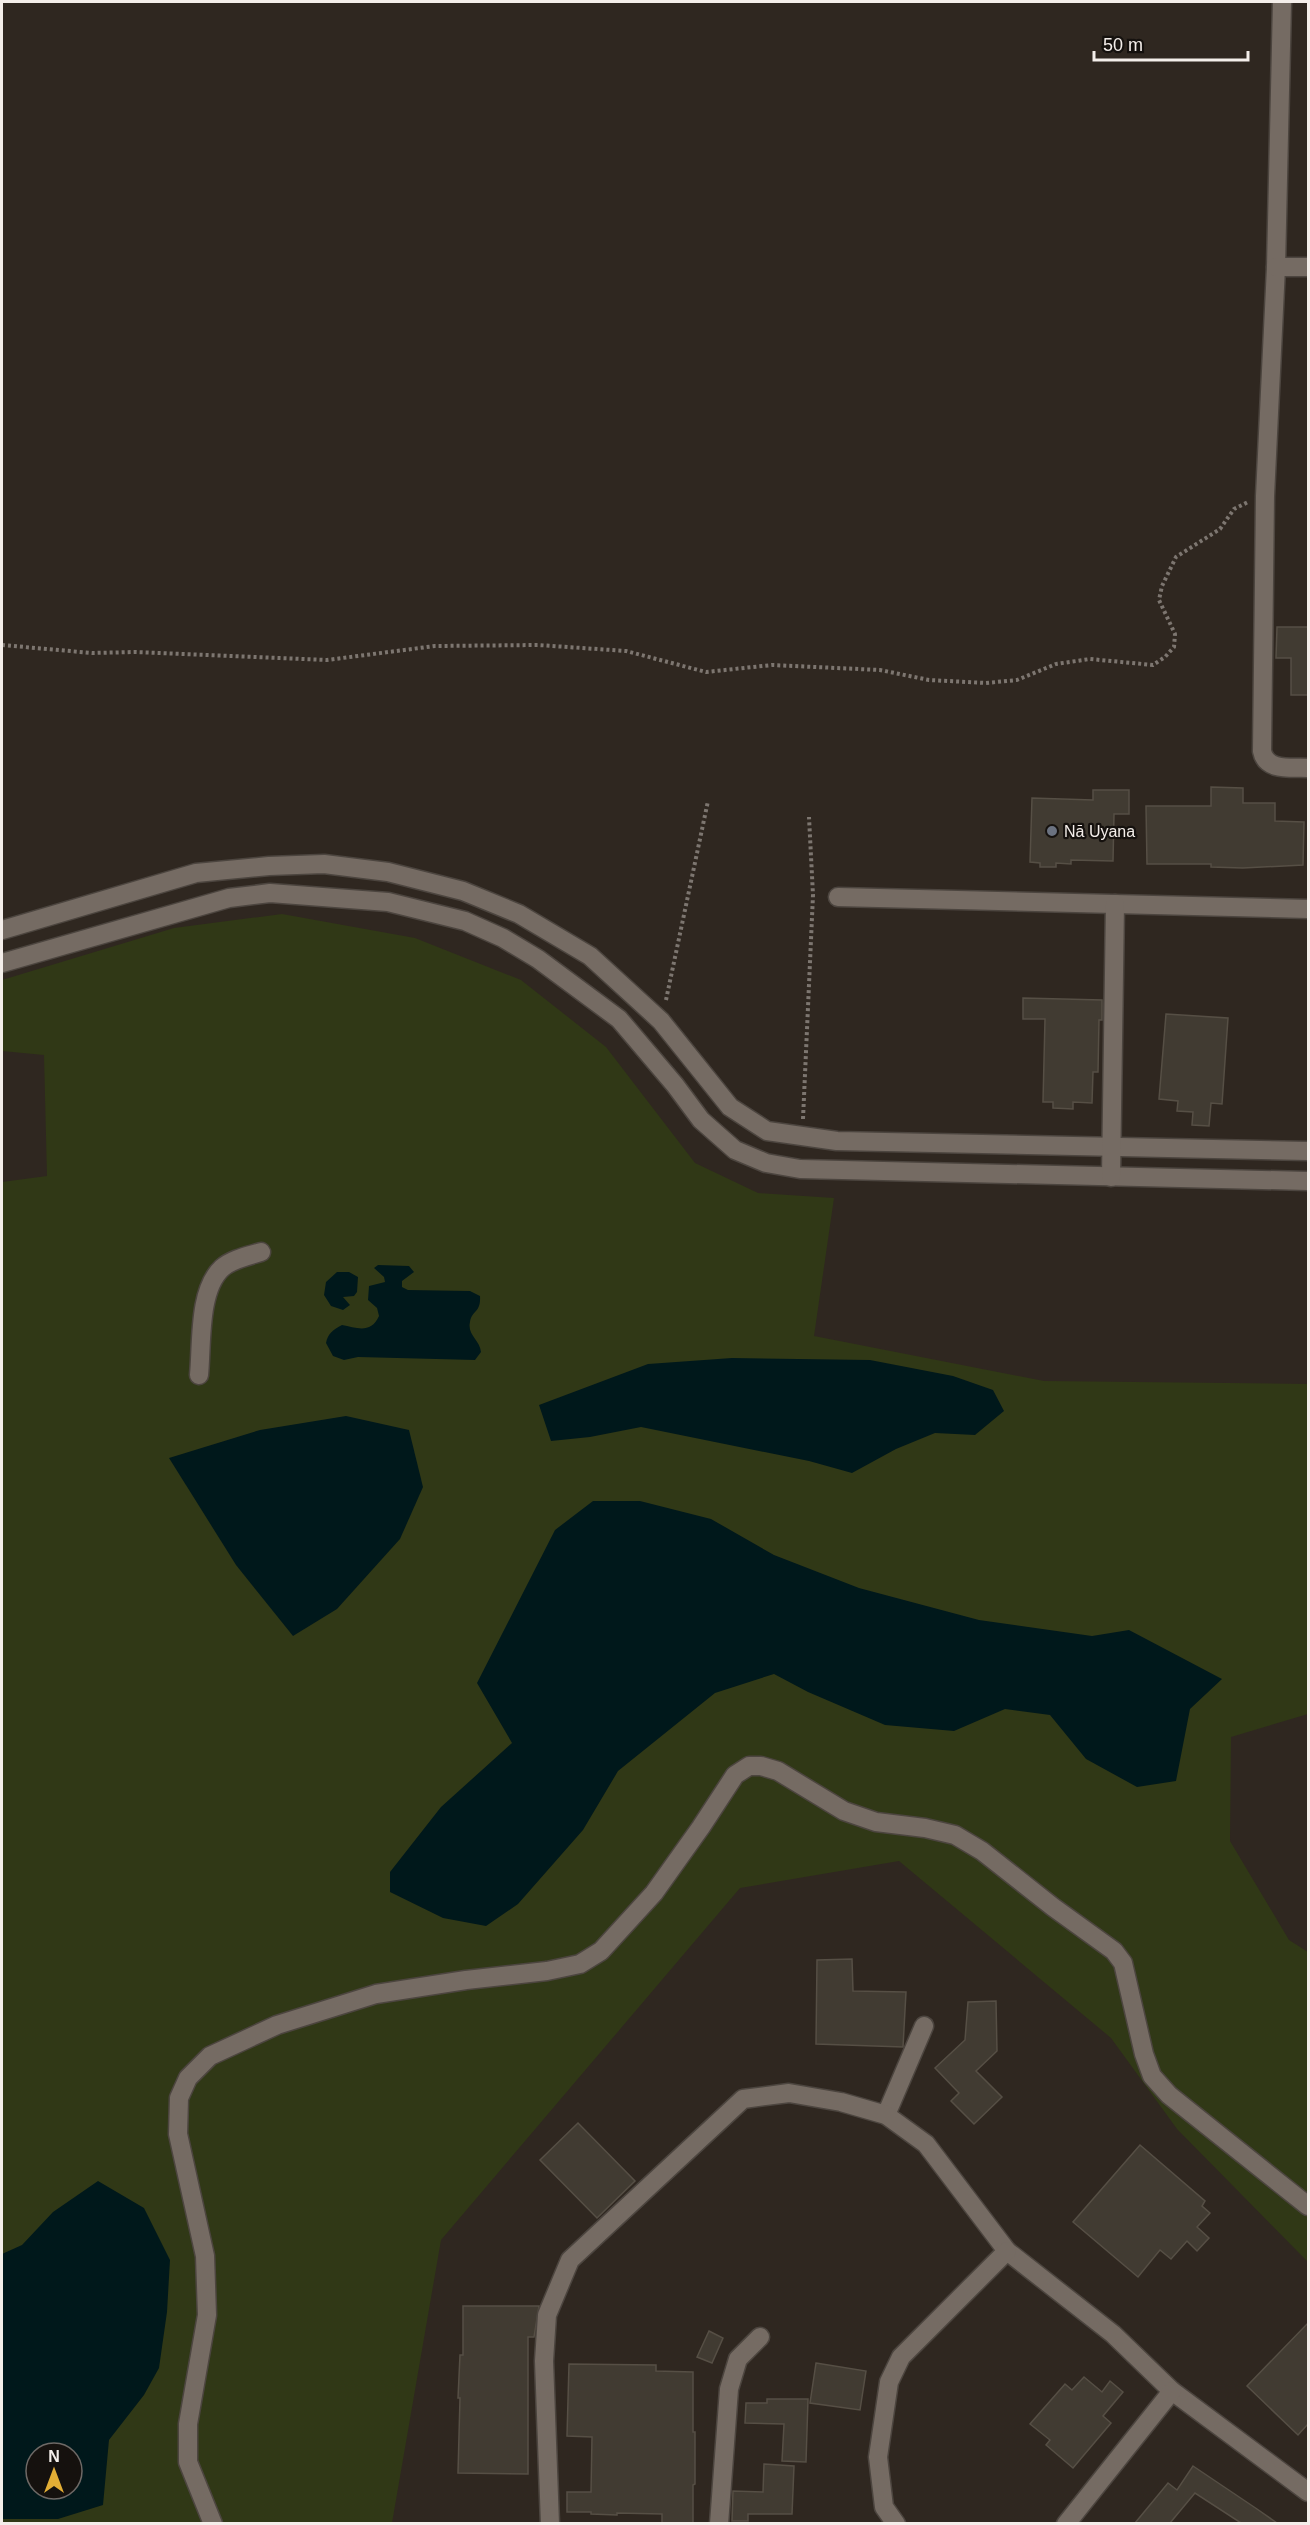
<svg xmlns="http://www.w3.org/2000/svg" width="1310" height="2525" font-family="Helvetica,sans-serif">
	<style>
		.green { fill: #303816; fill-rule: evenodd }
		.water { fill: #00181b; fill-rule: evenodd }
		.building { fill: #413b32; stroke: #564f45; stroke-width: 1.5 }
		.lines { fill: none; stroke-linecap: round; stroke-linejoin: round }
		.minor-casing { stroke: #4c453f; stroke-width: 21 }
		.path { stroke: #7d7670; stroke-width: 4; stroke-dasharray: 3 3; stroke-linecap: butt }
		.minor { stroke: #756b63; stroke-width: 18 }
		.worship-dot { fill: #6b7280; stroke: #15110e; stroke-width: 2 }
		.labels { text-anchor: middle; stroke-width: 4.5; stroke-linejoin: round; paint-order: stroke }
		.poi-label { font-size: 16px; fill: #f4eeea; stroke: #15110e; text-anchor: start }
	</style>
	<rect width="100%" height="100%" fill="#2f2720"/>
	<path class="green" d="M 282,914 L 415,938 L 521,980 L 606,1047 L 695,1163 L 758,1193 L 834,1198 L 814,1336 L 1044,1381 L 1308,1384 L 1308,1714 L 1231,1737 L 1230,1841 L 1289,1940 L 1308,1952 L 1308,2262 L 1177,2129 L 1111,2038 L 899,1861 L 740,1888 L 441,2240 L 392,2523 L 2,2523 L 2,1182 L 47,1176 L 44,1055 L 2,1051 L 2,980 L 174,928 ZM 36,2453 L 72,2453 L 72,2489 L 36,2489 Z"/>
	<g class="water">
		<path d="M 378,1265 L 409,1266 L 414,1272 L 402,1281 L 402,1287 L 408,1290 L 470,1291 L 480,1296 C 481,1313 472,1310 470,1322 C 467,1335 480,1340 481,1352 L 475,1360 L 358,1357 L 344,1360 L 333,1356 L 326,1343 C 328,1333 333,1330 342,1325 C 357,1328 371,1334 379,1316 L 377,1308 L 368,1300 L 369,1286 L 385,1282 L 384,1277 L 374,1268 Z"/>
		<polygon points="337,1272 349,1272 358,1277 357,1292 354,1296 343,1297 350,1305 343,1310 331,1306 324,1295 326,1282"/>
		<polygon points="732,1358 870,1360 953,1376 993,1390 1004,1411 975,1435 935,1433 896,1449 852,1473 809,1461 641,1427 590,1437 551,1441 539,1405 648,1364"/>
		<polygon points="346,1416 409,1430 423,1487 400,1539 337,1609 293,1636 236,1565 169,1458 260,1430"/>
		<polygon points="593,1501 640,1501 711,1519 774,1555 859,1588 979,1620 1092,1636 1129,1630 1222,1679 1190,1709 1176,1781 1137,1787 1086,1759 1050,1715 1005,1709 954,1731 885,1725 808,1692 774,1674 715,1693 618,1771 583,1830 518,1904 486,1926 443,1918 390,1892 390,1872 441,1807 512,1743 477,1683 555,1530"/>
		<path d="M 98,2181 L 144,2208 L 170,2260 L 167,2312 L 159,2368 L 144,2395 L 109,2440 L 103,2505 L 58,2519 L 2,2519 L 2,2254 L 22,2245 L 53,2212 ZM 36,2453 L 72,2453 L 72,2489 L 36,2489 Z"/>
	</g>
	<g class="building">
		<polygon points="1277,627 1308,627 1308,695 1291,695 1291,658 1276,658"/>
		<polygon points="1211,787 1243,788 1243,803 1275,803 1275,821 1304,822 1303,865 1243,868 1211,867 1211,864 1147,864 1146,806 1211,806"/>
		<polygon points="1093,790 1129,790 1129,814 1114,814 1113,861 1071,860 1071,864 1056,863 1056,867 1040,867 1040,863 1030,862 1032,798 1093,800"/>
		<polygon points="1023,998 1102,1000 1102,1020 1099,1020 1098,1072 1093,1072 1092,1103 1073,1102 1073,1109 1053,1108 1053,1102 1043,1102 1045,1019 1023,1019"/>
		<polygon points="1166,1014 1228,1018 1222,1104 1211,1103 1209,1126 1192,1125 1193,1112 1177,1111 1178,1101 1159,1099"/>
		<polygon points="852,1959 853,1991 906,1992 903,2047 816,2044 817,1960"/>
		<polygon points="996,2001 997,2051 976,2071 1002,2097 974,2124 951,2101 959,2093 935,2068 965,2040 968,2002"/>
		<polygon points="578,2123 635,2181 597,2218 540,2160"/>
		<polygon points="1140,2145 1205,2201 1202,2206 1210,2213 1197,2227 1209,2238 1197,2251 1187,2241 1171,2259 1160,2250 1138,2277 1073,2222"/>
		<polygon points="463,2306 539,2306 534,2337 528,2337 528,2474 458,2473 460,2398 458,2398 460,2355 463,2355"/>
		<polygon points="1308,2323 1308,2424 1298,2435 1247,2386"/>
		<polygon points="709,2331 723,2338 712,2363 697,2357"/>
		<polygon points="816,2363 866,2371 860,2410 810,2403"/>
		<polygon points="569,2364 656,2365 656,2371 693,2372 693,2432 695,2432 695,2484 693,2485 693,2523 662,2523 662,2514 617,2513 617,2515 591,2514 591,2512 567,2512 567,2492 591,2492 592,2437 567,2436"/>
		<polygon points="1084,2377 1102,2392 1110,2381 1123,2392 1103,2416 1111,2423 1073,2468 1046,2445 1050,2440 1030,2424 1065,2384 1072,2390"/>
		<polygon points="767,2399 808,2399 806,2462 782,2461 784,2424 745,2423 746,2403 767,2403"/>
		<polygon points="764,2464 794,2466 792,2514 748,2514 748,2521 732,2521 733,2491 763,2492"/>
		<polygon points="1193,2466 1257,2509 1277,2523 1241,2523 1195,2493 1170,2523 1135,2523 1168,2483 1177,2490"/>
	</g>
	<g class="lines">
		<defs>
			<g id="minor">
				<path d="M 1282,2 L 1276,267 L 1265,496 L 1262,751 C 1266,772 1292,767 1308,768"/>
				<polyline points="1276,267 1308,267"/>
				<polyline points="838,897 1308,909"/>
				<polyline points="2,930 196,873 269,866 324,864 388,872 463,891 519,914 590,956 661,1021 730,1107 767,1131 837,1141 1308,1151"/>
				<polyline points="2,963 229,898 270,893 388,902 465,921 503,938 538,959 619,1019 675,1085 701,1120 735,1150 766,1163 800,1169 1308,1181"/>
				<polyline points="1111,1177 1115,904"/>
				<path d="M 199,1375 C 202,1344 198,1290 222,1268 C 232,1259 248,1256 261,1252"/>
				<polyline points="886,2115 924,2026"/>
				<polyline points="213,2524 188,2462 188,2424 207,2315 205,2256 178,2134 179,2098 188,2078 210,2056 277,2025 376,1994 466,1980 547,1971 580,1964 601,1951 654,1893 701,1827 735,1775 749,1766 761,1766 778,1771 844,1811 876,1822 925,1828 955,1835 982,1851 1053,1907 1114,1951 1123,1963 1144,2054 1152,2076 1169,2095 1308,2206"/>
				<polyline points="550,2524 544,2361 547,2315 570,2260 743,2099 789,2093 841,2102 886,2115 926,2144 1007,2251 1113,2334 1172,2391 1308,2492"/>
				<polyline points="719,2524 729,2389 738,2359 760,2337"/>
				<polyline points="896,2524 884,2507 878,2457 889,2382 901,2357 1007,2251"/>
				<polyline points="1066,2524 1172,2391"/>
			</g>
		</defs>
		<use href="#minor" class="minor-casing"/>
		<g class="path">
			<polyline points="2,645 92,653 135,652 327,660 435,646 538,645 626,651 706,672 772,665 880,670 929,680 986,683 1017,680 1056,664 1090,659 1153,665 1165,657 1174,647 1175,634 1159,600 1162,586 1176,557 1220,529 1234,509 1248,502"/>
			<polyline points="666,1000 708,801"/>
			<polyline points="803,1119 813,895 809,817"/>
		</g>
		<use href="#minor" class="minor"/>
	</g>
	<circle class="worship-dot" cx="1052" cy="831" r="6"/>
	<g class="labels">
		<g class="poi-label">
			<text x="1064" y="837">Nā Uyana</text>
		</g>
	</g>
	<rect width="1310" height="2525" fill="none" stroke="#f4eeea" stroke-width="6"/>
	<g transform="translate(54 2471)"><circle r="28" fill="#15110e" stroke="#6e6966" stroke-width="1.5"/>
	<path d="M0-4.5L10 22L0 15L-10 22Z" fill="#e3ae35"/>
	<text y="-9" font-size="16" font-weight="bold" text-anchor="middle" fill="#f4eeea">N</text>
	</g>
	<path d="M1094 51v9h154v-9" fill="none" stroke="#f4eeea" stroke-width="3"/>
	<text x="1103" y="51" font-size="18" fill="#f4eeea" stroke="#15110e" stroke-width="4.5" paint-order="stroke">50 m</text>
</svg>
